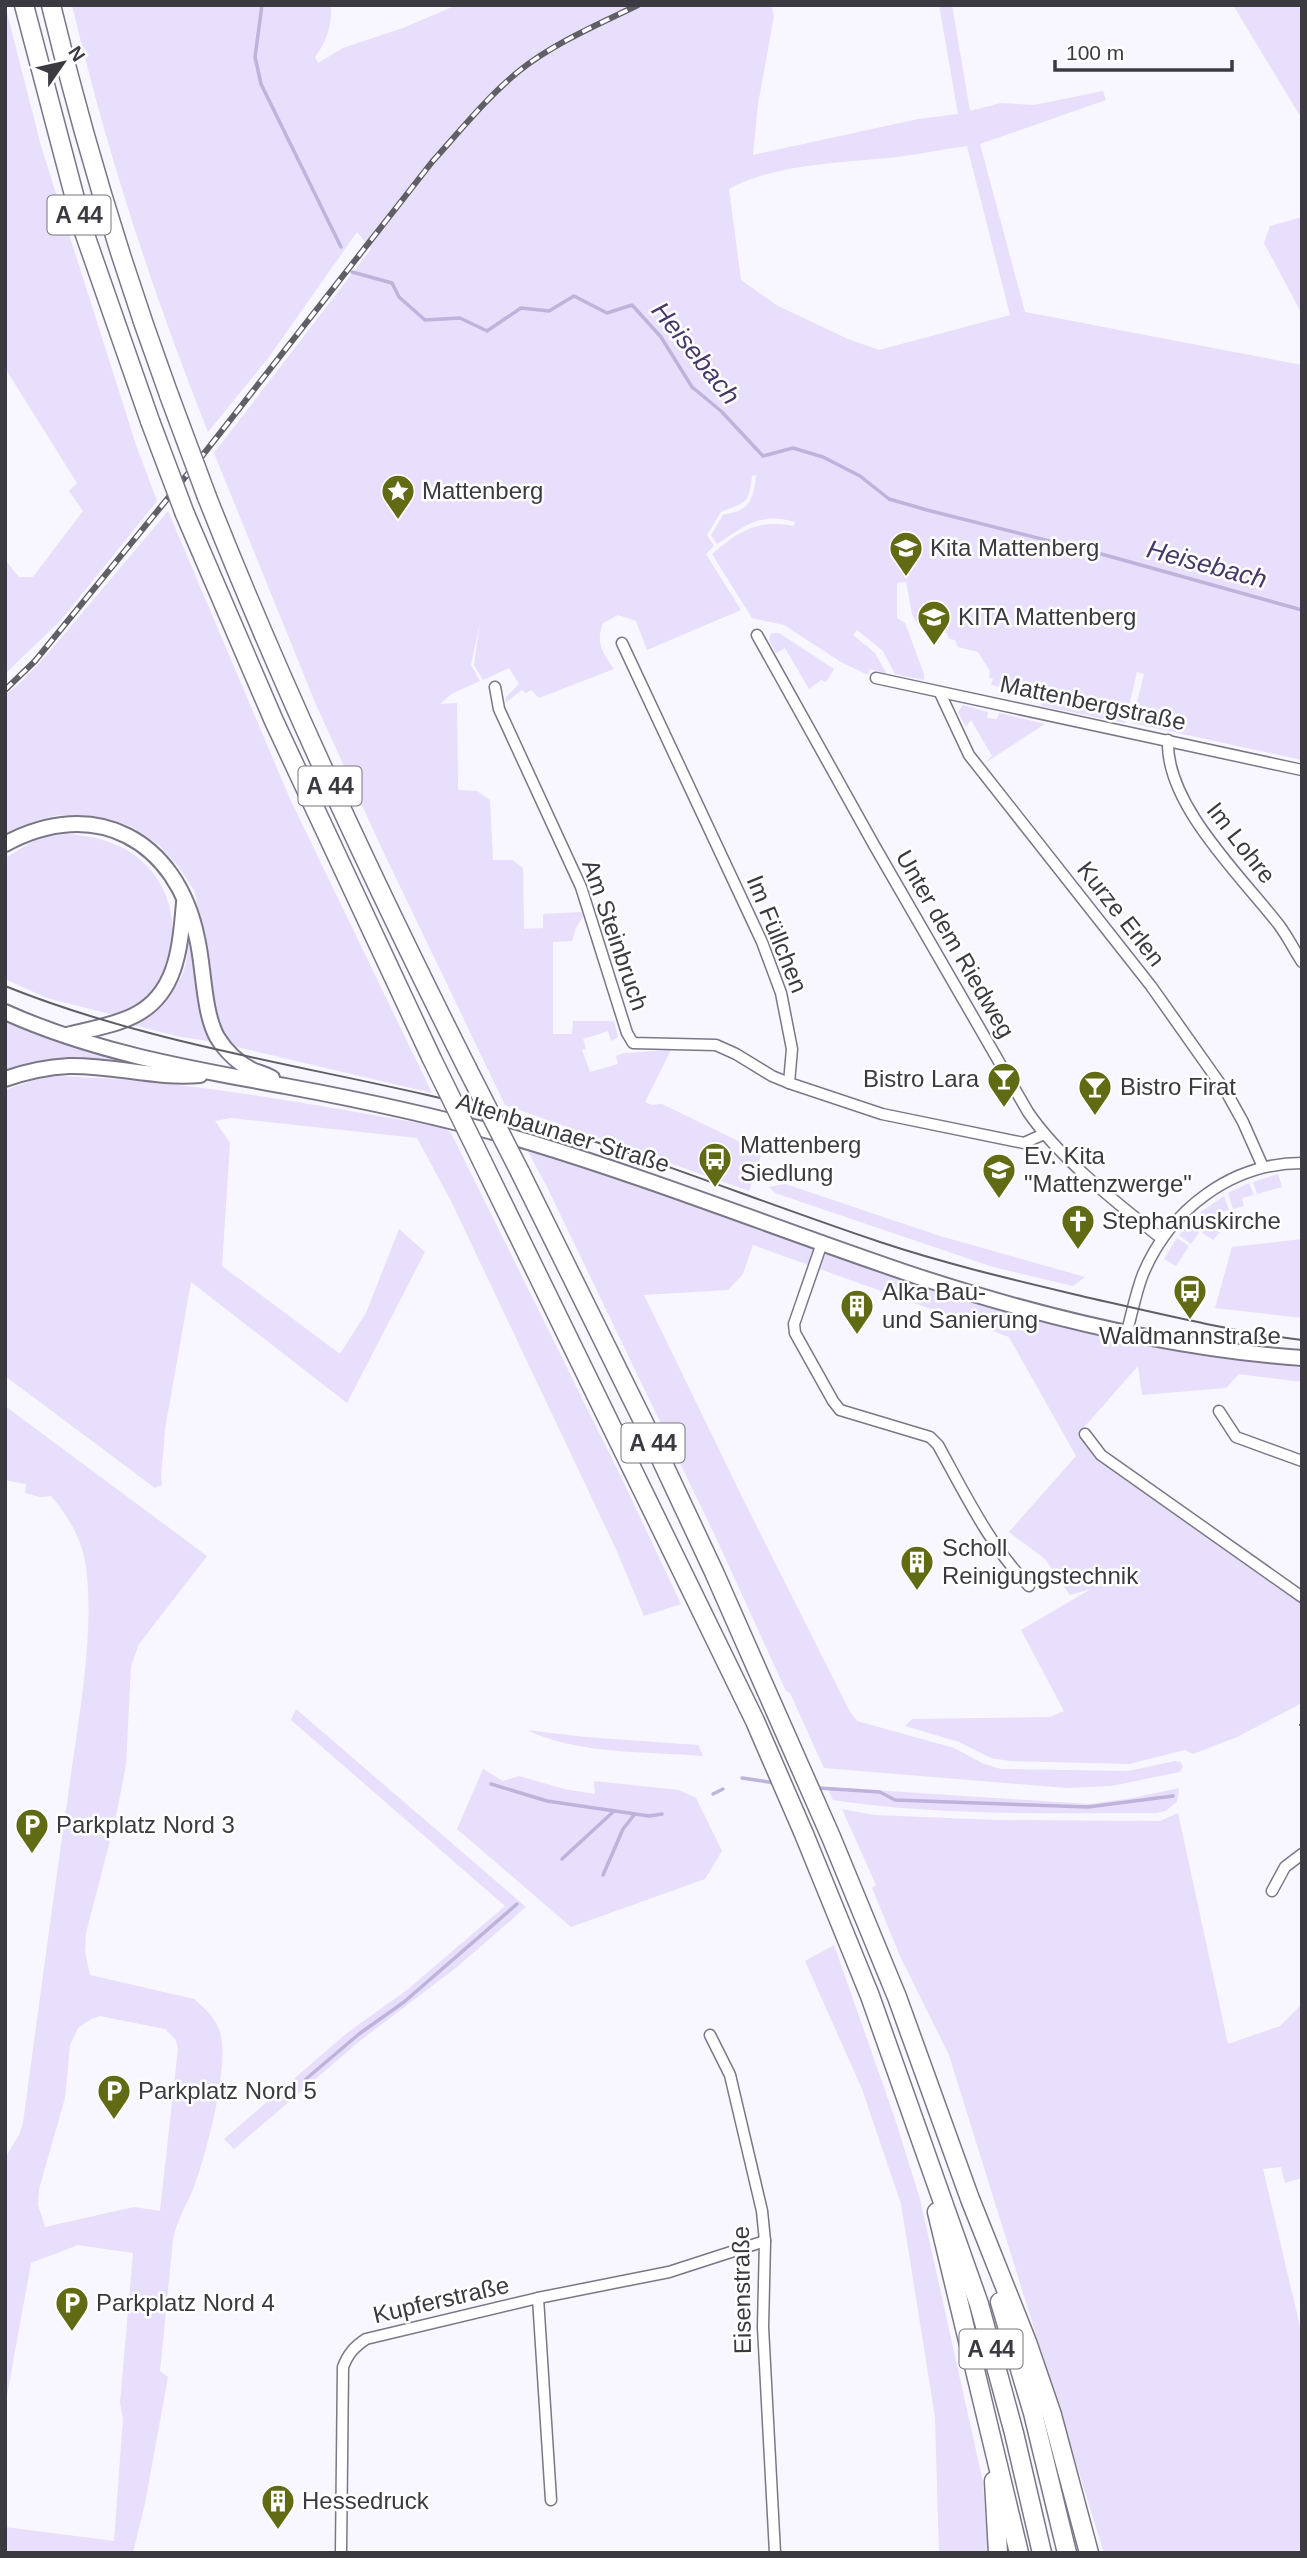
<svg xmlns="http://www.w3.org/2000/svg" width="1307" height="2558" font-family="Helvetica,sans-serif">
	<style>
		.green { fill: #e7dffb; fill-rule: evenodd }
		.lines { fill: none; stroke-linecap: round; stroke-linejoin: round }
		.stream { stroke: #beb3db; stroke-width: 3.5 }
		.minor-casing { stroke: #7c7788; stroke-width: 13 }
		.secondary-casing { stroke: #7c7788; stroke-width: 18 }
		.motorway-casing { stroke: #7c7788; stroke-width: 21 }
		.minor { stroke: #fff; stroke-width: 10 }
		.secondary { stroke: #fff; stroke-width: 14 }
		.motorway { stroke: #fff; stroke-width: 18 }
		.tram { stroke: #615f66; stroke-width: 2 }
		.rail-casing { stroke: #615f66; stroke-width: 6 }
		.rail { stroke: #fff; stroke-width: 3.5; stroke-dasharray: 10; stroke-linecap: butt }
		.motorway-bridge-casing { stroke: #7c7788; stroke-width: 21; stroke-linecap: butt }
		.motorway-bridge { stroke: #fff; stroke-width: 18 }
		.labels { text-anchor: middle; stroke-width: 5; stroke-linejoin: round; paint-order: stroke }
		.shield { fill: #fff; stroke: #76757a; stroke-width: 2 }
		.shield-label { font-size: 23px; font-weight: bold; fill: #3c3a41 }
		.poi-label { font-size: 24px; fill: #3c3a41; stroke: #fff; text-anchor: start }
		.street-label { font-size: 24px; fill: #3c3a41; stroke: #fff }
		.water-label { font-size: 26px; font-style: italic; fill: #49376a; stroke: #fff }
	</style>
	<rect width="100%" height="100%" fill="#f8f6fe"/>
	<g class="green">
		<polygon points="5,5 41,146 136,445 157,501 61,620 7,672 5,671 7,631 5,560 19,577 33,577 83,511 69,491 77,483 5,368"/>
		<path d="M 72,5 L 331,5 C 332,25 327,41 315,57 L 318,63 L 343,48 L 403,28 L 457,5 L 771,5 L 774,16 L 758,104 L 753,155 L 918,119 L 958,114 L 939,5 L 952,5 L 970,111 L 1001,103 L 1034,105 L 1103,91 L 1106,100 L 980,144 L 1025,312 L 1302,365 L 1302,760 L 1132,723 L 1144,674 L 1137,672 L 1125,723 L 1041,706 L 1043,696 L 991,685 L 993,679 L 989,677 L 990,671 L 978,652 L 958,647 L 955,640 L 949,639 L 947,633 L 941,632 L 936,626 L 921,630 L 912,614 L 906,582 L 897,583 L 897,618 L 905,623 L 924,674 L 924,680 L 895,674 L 883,651 L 857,630 L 853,635 L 875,653 L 887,674 L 870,669 L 868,675 L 841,662 L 784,625 L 752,618 L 712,554 C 739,531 758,519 794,526 L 795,522 C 759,512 747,525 717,544 L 711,535 L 723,515 C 729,513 735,513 740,510 C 753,505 755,487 756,475 L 752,476 C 749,505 745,502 721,512 L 707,535 L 714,546 L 706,554 L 741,610 L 647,650 L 636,621 L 618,615 L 603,623 C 595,643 603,653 614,669 L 539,698 L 531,690 L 526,693 L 522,690 L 505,703 L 506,697 L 519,684 L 509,668 L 483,680 L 474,665 L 480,622 L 471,665 L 480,681 L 451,694 L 440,704 L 457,703 L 458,790 L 477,791 L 490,800 L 493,860 L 512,860 L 523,868 L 524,929 L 543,928 L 543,914 L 581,912 L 583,916 L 576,928 L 572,941 L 553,942 L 553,1034 L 572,1034 L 573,1021 L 614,1021 L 618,1037 L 611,1041 L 608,1031 L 583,1039 L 586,1049 L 582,1050 L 590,1072 L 618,1064 L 616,1056 L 624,1053 L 671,1050 L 645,1102 L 652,1105 L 662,1104 L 736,1140 L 761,1155 L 749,1191 L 505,1105 L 383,851 L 317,707 L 214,453 L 371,249 L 357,232 L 269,357 L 208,432 C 152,291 107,153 72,5 ZM 967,146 L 1010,315 L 879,350 L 848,339 L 778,306 L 741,280 L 729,189 C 775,163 845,163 897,157 C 921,154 944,149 967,146 Z"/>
		<polygon points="1233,5 1302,5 1302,119"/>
		<polygon points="1302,217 1302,314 1264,243 1270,226"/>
		<polygon points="168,511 290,799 432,1093 233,1046 225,1039 219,1027 195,892 179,867 159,845 132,827 104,818 58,815 35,821 5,835 5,695 19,684 45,657"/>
		<polygon points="771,633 779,633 834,669 826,682 821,680 809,689 785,648 776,653 769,640"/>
		<polygon points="963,705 988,712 987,718 997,719 999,713 1045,724 985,763 992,756 971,720 966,727 958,712"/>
		<path d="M 67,834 C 95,836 124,843 145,864 C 173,891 179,934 166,969 C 163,975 161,983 157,989 C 147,1002 133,1009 118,1016 L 47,998 L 5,979 L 5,858 L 41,837 Z"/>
		<path d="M 187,929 L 214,1042 L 176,1036 L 131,1024 C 154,1012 180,991 186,963 C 188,953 187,940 187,929 Z"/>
		<polygon points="5,1019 126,1063 96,1061 5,1073"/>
		<path d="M 46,1076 C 180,1078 312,1105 443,1127 L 451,1133 L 621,1477 L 681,1604 L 644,1616 L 615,1547 L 451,1201 L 417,1138 L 231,1118 L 215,1121 L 230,1143 L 222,1266 L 340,1354 L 366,1313 L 399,1229 L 425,1252 L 347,1403 L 191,1282 L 165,1429 L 161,1477 L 162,1485 L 155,1488 L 5,1376 L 5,1090 Z"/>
		<polygon points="526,1148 591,1168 968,1300 1137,1340 1302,1368 1302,1382 1239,1374 1226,1388 1142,1395 1138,1366 1079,1433 1099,1459 1302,1602 1302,1703 1237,1737 1193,1754 1185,1750 1129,1764 1010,1761 991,1758 959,1742 905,1726 912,1719 1050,1717 1064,1711 1021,1630 1091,1589 1070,1595 1045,1559 1009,1532 1076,1456 1009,1337 753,1245 743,1274 728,1290 644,1295 743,1499 850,1712 857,1721 954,1748 984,1764 1001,1769 1128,1771 1175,1761 1180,1762 1183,1766 1180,1772 1111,1786 1067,1788 824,1768 790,1693 786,1691 718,1542 547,1187"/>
		<polygon points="1278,1174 1282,1187 1257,1194 1253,1182"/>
		<polygon points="1249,1183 1254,1195 1242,1198 1244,1206 1233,1209 1228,1193"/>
		<polygon points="785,1184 940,1236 1085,1277 1073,1286 993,1267 775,1193 769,1187"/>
		<polygon points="1224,1196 1229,1210 1218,1214 1223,1229 1213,1240 1200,1231 1191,1244 1179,1235 1202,1211"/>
		<polygon points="1177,1238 1189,1246 1176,1266 1164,1259"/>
		<polygon points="1302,1239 1302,1318 1215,1308 1232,1247"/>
		<path d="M 5,1406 L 207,1556 L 139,1644 L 131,1666 L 126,1765 L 115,1821 L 86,1933 L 85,1952 L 90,1975 L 194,1999 C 205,2008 216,2019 220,2032 C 230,2066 206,2156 193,2189 C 186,2206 177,2220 173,2239 L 160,2371 L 168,2377 L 145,2503 L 133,2553 L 5,2553 L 5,2527 L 114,2541 L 123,2419 L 120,2403 L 133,2253 L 78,2245 L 31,2263 L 5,2406 L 5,2158 L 19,2135 L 23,2123 C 38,2012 53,1900 69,1789 C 78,1722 95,1634 86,1567 C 82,1539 69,1517 51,1496 L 40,1497 L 25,1493 L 26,1484 L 5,1480 L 7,1439 ZM 100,2016 L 165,2029 L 176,2040 L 178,2049 L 160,2211 L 134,2207 L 45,2227 L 38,2205 L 39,2189 L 65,2098 L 70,2045 L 78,2028 L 91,2019 Z"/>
		<polygon points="296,1709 526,1907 457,1967 361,2040 234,2149 224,2139 347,2033 407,1990 505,1906 291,1720"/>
		<path d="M 526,1730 L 585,1737 L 698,1745 L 703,1756 C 644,1751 581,1755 526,1730 Z"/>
		<polygon points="483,1769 503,1781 519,1776 564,1789 595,1794 594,1781 679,1790 696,1798 722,1851 705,1879 571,1927 457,1829"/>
		<path d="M 827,1787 L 1089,1804 L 1133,1798 L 1179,1788 L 1177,1802 L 1165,1811 L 1156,1813 C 1049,1813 940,1816 833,1800 Z"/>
		<polygon points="842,1809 874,1815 996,1820 1160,1821 1178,1813 1228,2044 1280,2026 1302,2004 1302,2178 1285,2183 1281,2167 1263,2169 1302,2335 1302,2553 1104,2553 949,2055 900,1956 872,1888 876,1885"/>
		<polygon points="834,1945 894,2116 920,2199 983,2482 988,2553 939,2553 935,2417 901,2204 862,2089 805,1961"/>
	</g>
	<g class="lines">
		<g class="stream">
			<polyline points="262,5 255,57 261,84 341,247"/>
			<polyline points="352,272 392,283 399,297 425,320 460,318 487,331 521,308 549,311 574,296 607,313 632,305 661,337 692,387 721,411 763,456 793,448 823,457 860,476 889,499 927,510 1105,555 1302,610"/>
			<polyline points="742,1778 775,1783"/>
			<polyline points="491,1784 547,1801 649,1816 662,1814"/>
			<polyline points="818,1788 880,1792 895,1800 1088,1807 1173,1796"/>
			<polyline points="713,1794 723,1789"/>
			<polyline points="562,1859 614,1811"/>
			<polyline points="603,1875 623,1829 634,1815"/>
			<polyline points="306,2079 359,2034 404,2002 517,1904"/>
		</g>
		<defs>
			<g id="minor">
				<path d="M 757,635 L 874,845 L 1028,1112 C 1060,1159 1117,1203 1162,1239"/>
				<polyline points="622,643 762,942 781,993 792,1049 789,1083"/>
				<polyline points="876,678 1302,770"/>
				<polyline points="495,687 499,709 581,887 627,1033 633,1043 716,1045 736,1054 772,1076 789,1083 882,1114 1024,1143 1044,1134"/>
				<polyline points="940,693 969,755 1151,986 1228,1095 1243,1122 1263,1167"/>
				<path d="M 1168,740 C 1165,804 1241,876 1279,925 C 1288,937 1294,950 1302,962"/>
				<path d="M 822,1243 L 794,1324 L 795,1333 L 833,1401 L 840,1410 L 930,1437 L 938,1445 C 965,1494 990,1546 1029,1586"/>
				<path d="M 1127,1331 C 1132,1313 1136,1292 1143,1274 C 1170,1210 1231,1163 1302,1163"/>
				<polyline points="1219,1411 1236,1437 1302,1461"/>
				<polyline points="1085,1434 1101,1455 1302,1597"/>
				<polyline points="1272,1891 1285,1867 1302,1854"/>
				<polyline points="710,2035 730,2075 762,2211 765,2241 763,2327 775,2553"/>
				<polyline points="538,2298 551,2500"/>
				<path d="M 341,2553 L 343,2367 C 348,2354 354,2347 366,2339 L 538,2298 L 669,2272 L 765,2241"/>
			</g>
			<g id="secondary">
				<path d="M 5,844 C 95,795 177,840 197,938 C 204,967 203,1011 217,1037 C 225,1050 238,1063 252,1070 C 259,1073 265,1074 272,1078"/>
				<path d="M 5,1012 C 93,1052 191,1069 285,1086 C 367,1101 449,1119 529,1142 C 661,1182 788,1233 919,1277 C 1042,1317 1173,1349 1302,1358"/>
				<path d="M 67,1035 C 89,1029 114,1026 135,1015 C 178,993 180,945 184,903"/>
				<path d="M 5,1079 C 25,1072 48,1067 69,1066 C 113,1065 157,1079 200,1075"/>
			</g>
			<g id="motorway">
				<polyline points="24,5 83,229 150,421"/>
				<path d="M 51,5 C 83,138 122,267 169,395"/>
				<path d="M 207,497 C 284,692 373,881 467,1068"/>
				<polyline points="185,514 274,721 431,1057"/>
				<polyline points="482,1161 755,1721 804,1834 870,1996 979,2304 1014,2433 1042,2553"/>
				<polyline points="520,1172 646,1427 714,1572 831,1837 897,1997 970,2199 1027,2342 1052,2415 1089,2553"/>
				<polyline points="937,2212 1019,2553"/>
				<polyline points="1000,2302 1033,2413 1067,2553"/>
				<polyline points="994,2481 998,2553"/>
			</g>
		</defs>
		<use href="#minor" class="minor-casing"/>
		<use href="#secondary" class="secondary-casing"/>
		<use href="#motorway" class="motorway-casing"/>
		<use href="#minor" class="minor"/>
		<use href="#secondary" class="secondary"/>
		<use href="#motorway" class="motorway"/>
		<g class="tram">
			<path d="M 5,986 C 174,1054 355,1071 529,1121 C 648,1156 763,1203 880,1242 C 949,1265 1019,1281 1090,1298 C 1160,1314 1230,1331 1302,1340"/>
			<polyline points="1300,1725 1302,1724"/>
		</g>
		<defs>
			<path id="rail" d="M 5,690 L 35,661 L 195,465 L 432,162 C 460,131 486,98 519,71 C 554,43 597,25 638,5"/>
		</defs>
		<use href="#rail" class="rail-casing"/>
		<use href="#rail" class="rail"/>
		<defs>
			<g id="motorway-bridge">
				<polyline points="169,395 207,497"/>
				<polyline points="150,421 185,514"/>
				<polyline points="431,1057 482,1161"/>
				<polyline points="467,1068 520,1172"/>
			</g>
		</defs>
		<use href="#motorway-bridge" class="motorway-bridge-casing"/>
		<use href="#motorway-bridge" class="motorway-bridge"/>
	</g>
	<defs>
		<symbol id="sight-pin" viewBox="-11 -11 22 30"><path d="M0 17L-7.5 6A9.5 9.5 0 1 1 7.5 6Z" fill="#606b13" stroke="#fff"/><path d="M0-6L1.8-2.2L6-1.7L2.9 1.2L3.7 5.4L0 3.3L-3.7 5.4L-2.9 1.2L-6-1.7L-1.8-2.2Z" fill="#fff"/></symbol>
		<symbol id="school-pin" viewBox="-11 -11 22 30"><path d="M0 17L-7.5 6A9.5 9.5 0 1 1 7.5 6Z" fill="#606b13" stroke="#fff"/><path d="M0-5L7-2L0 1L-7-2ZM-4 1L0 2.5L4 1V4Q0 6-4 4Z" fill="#fff"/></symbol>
		<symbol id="bar-pin" viewBox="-11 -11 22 30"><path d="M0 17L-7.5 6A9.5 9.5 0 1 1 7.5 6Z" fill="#606b13" stroke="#fff"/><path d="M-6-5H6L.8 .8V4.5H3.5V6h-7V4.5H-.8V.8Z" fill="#fff"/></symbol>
		<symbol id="bus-pin" viewBox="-11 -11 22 30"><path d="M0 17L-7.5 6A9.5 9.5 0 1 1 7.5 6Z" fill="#606b13" stroke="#fff"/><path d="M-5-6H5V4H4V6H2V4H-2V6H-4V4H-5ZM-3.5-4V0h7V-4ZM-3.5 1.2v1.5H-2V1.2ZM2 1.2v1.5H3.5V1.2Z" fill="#fff"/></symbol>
		<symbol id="church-pin" viewBox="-11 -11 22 30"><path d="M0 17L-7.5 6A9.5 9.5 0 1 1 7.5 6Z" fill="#606b13" stroke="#fff"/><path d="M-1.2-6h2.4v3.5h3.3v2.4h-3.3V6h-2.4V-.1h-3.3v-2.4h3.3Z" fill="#fff"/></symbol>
		<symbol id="building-pin" viewBox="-11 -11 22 30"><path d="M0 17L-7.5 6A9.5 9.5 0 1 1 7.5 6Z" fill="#606b13" stroke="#fff"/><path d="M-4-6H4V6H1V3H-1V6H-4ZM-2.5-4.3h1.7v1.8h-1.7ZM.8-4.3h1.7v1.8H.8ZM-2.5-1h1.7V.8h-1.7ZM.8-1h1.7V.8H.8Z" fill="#fff"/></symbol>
		<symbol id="parking-pin" viewBox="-11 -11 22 30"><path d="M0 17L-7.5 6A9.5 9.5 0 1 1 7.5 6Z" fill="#606b13" stroke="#fff"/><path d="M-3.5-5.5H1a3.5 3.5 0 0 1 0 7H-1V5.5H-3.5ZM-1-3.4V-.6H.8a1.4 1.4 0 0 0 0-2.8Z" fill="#fff"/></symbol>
	</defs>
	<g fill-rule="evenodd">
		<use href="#sight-pin" x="379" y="472" width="38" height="52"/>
		<use href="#school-pin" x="887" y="529" width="38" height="52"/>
		<use href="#school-pin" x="915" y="598" width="38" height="52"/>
		<use href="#bar-pin" x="985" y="1060" width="38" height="52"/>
		<use href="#bar-pin" x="1076" y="1068" width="38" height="52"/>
		<use href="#bus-pin" x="696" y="1140" width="38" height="52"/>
		<use href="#school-pin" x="980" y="1151" width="38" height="52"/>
		<use href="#church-pin" x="1059" y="1202" width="38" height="52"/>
		<use href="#bus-pin" x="1171" y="1272" width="38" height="52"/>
		<use href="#building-pin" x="838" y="1287" width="38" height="52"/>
		<use href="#building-pin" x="898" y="1543" width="38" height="52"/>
		<use href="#parking-pin" x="13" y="1806" width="38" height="52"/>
		<use href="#parking-pin" x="95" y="2072" width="38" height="52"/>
		<use href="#parking-pin" x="53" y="2284" width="38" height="52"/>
		<use href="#building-pin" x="259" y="2482" width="38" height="52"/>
	</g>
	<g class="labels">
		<g class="shield">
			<rect x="47.5" y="195.5" width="63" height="39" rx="5"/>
			<rect x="298.5" y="766.5" width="63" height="39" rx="5"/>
			<rect x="621.5" y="1423.5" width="63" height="39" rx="5"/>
			<rect x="959.5" y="2329.5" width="63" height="39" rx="5"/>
		</g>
		<g class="shield-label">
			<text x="79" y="223">A 44</text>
			<text x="330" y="794">A 44</text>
			<text x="653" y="1451">A 44</text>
			<text x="991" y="2357">A 44</text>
		</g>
		<g class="poi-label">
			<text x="422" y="499">Mattenberg</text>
			<text x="930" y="556">Kita Mattenberg</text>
			<text x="958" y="625">KITA Mattenberg</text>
			<text x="979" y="1087" text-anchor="end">Bistro Lara</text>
			<text x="1120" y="1095">Bistro Firat</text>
			<text x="740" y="1153">Mattenberg<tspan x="740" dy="28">Siedlung</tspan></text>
			<text x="1024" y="1164">Ev. Kita<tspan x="1024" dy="28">"Mattenzwerge"</tspan></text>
			<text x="1102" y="1229">Stephanuskirche</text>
			<text x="882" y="1300">Alka Bau-<tspan x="882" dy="28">und Sanierung</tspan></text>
			<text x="1190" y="1344" text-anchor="middle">Waldmannstraße</text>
			<text x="942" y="1556">Scholl<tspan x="942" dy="28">Reinigungstechnik</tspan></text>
			<text x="56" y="1833">Parkplatz Nord 3</text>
			<text x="138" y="2099">Parkplatz Nord 5</text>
			<text x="96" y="2311">Parkplatz Nord 4</text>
			<text x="302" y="2509">Hessedruck</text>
		</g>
		<g class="street-label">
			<text transform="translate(1093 703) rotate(12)" y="8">Mattenbergstraße</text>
			<text transform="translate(1241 843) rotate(52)" y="8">Im Lohre</text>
			<text transform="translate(1121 914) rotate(52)" y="8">Kurze Erlen</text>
			<text transform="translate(777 934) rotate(68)" y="8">Im Füllchen</text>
			<text transform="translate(615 935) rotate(71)" y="8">Am Steinbruch</text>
			<text transform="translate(955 944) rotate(60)" y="8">Unter dem Riedweg</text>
			<text transform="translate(563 1133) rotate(17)" y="8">Altenbaunaer Straße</text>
			<text transform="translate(742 2290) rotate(-91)" y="8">Eisenstraße</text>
			<text transform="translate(441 2300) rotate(-13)" y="8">Kupferstraße</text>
		</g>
		<g class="water-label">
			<text transform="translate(696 353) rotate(51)" y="9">Heisebach</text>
			<text transform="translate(1207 564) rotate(15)" y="9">Heisebach</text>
		</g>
	</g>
	<rect width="1307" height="2558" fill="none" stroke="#3c3a41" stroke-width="14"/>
	<g transform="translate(63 63) rotate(56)" stroke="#ffffff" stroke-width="5" paint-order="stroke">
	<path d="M0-5L12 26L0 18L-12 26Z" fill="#3c3a41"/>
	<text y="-10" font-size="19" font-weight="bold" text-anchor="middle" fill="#3c3a41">N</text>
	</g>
	<path d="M1055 60v10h177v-10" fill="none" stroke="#3c3a41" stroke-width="3.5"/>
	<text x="1066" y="60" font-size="21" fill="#3c3a41" stroke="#ffffff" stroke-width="5" paint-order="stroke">100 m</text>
</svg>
